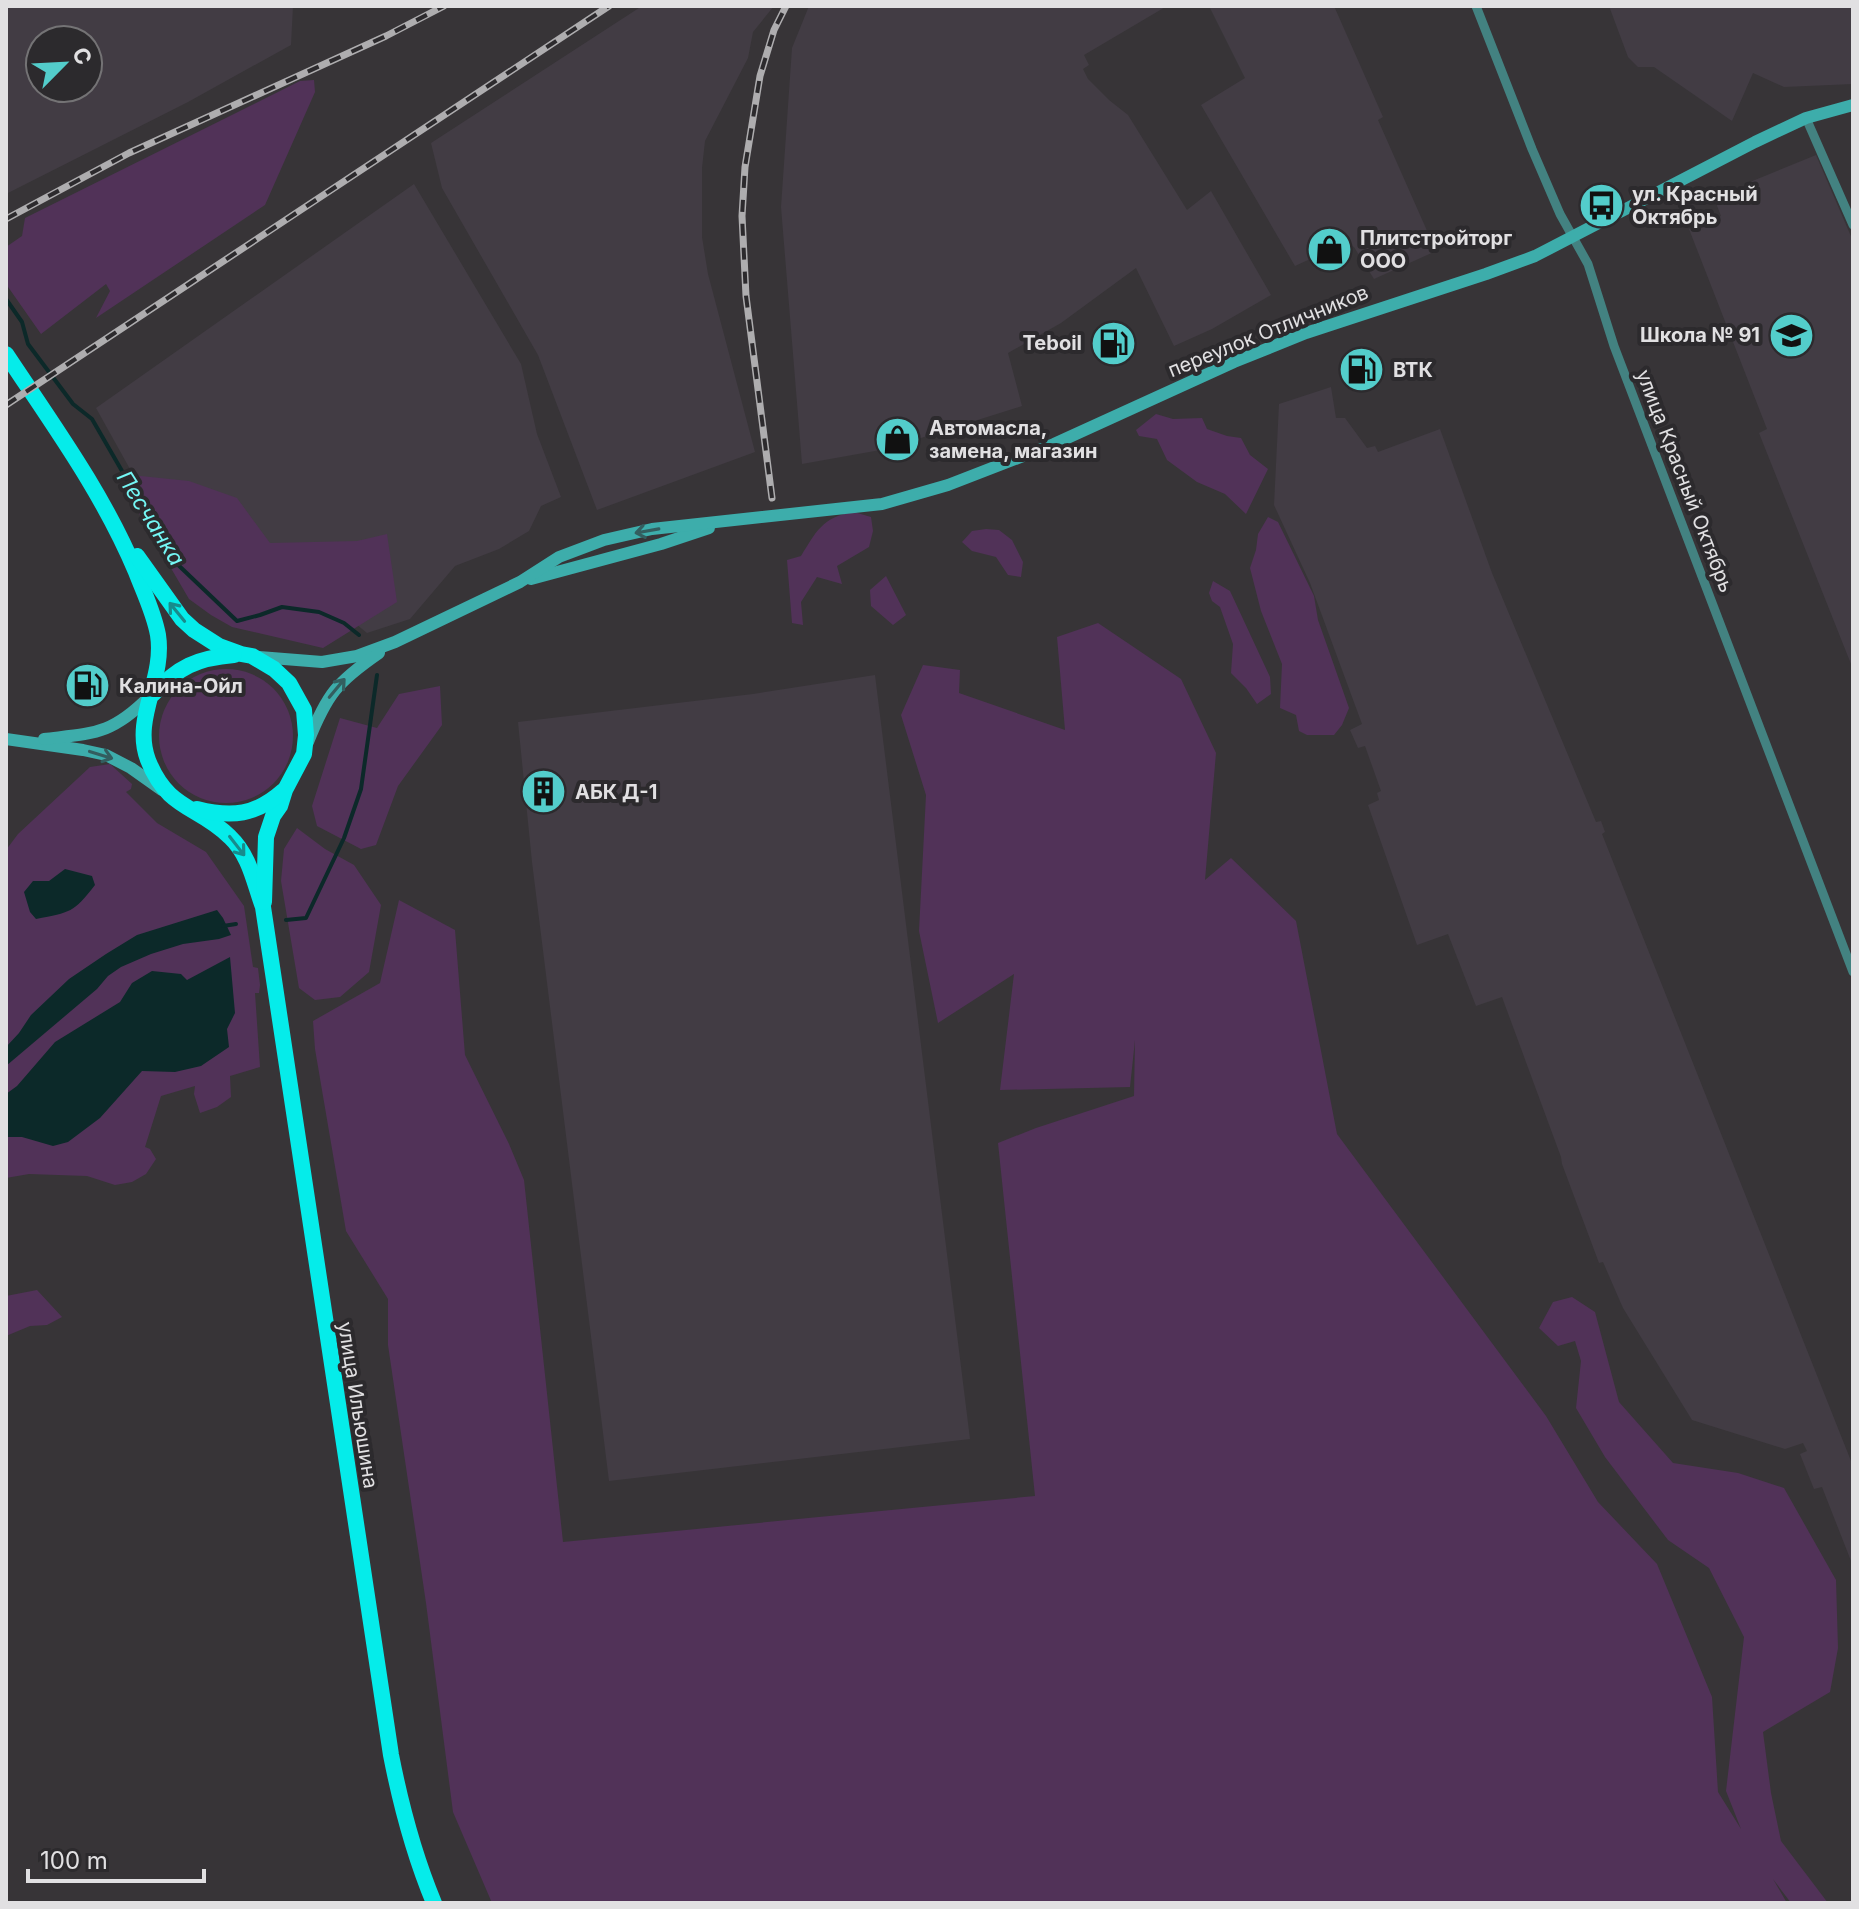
<svg xmlns="http://www.w3.org/2000/svg" width="1859" height="1909" font-family="Inter,sans-serif">
	<style>
		.built { fill: #423c44; fill-rule: evenodd }
		.green { fill: #513258 }
		.water { fill: #0c2929 }
		.lines { fill: none; stroke-linecap: round; stroke-linejoin: round }
		.stream { stroke: #0c2929; stroke-width: 4 }
		.street { stroke: #438281; stroke-width: 9 }
		.secondary { stroke: #3dadab; stroke-width: 12 }
		.highway { stroke: #05ecea; stroke-width: 16 }
		.rail-casing { stroke: #aeadaf; stroke-width: 7 }
		.rail { stroke: #2c2a2d; stroke-width: 4; stroke-dasharray: 12; stroke-linecap: butt }
		.oneway { stroke: #335e5f }
		.oneway2 { stroke: #188b8c }
		.labels { text-anchor: middle; stroke-width: 8; stroke-linejoin: round; paint-order: stroke }
		.poi-label { font-size: 20px; font-weight: bold; fill: #e1e0e2; stroke: #2c2a2d; text-anchor: start }
		.street-label { font-size: 20px; fill: #e1e0e2; stroke: #2c2a2d }
		.water-label { font-size: 22px; font-style: italic; fill: #74f7f5; stroke: #2c2a2d }
	</style>
	<rect width="100%" height="100%" fill="#373437"/>
	<g class="built">
		<path d="M 6,6 L 293,6 L 291,45 L 188,102 L 6,194 ZM 88,40 L 88,88 L 40,88 L 40,40 Z"/>
		<polygon points="642,6 774,6 753,32 748,58 705,141 702,168 702,237 708,274 755,452 597,510 538,355 442,188 431,143"/>
		<polygon points="809,6 1167,6 1084,55 1089,65 1083,69 1088,79 1109,100 1128,115 1187,210 1211,191 1271,295 1212,329 1174,346 1136,268 1061,323 1008,353 1022,406 886,449 802,464 781,207 792,48"/>
		<polygon points="1209,6 1334,6 1383,117 1378,120 1436,251 1374,279 1354,247 1345,243 1295,266 1201,105 1245,78"/>
		<polygon points="1609,6 1853,6 1853,84 1784,87 1753,73 1732,121 1654,67 1638,67 1628,57"/>
		<polygon points="1816,155 1853,241 1853,669 1759,433 1767,429 1689,229 1721,216 1716,203 1753,189 1750,182"/>
		<polygon points="414,184 521,364 537,434 561,497 541,506 529,531 499,549 455,566 410,619 367,633 328,601 155,514 96,408"/>
		<polygon points="1331,387 1336,418 1345,418 1367,448 1375,446 1378,452 1440,429 1492,573 1596,822 1601,821 1605,832 1602,834 1853,1466 1853,1566 1822,1487 1814,1489 1800,1454 1807,1451 1803,1443 1785,1449 1692,1420 1623,1308 1603,1262 1599,1263 1562,1164 1561,1157 1502,997 1476,1006 1448,934 1417,945 1368,805 1379,800 1377,793 1381,791 1365,746 1358,748 1350,730 1362,724 1310,583 1274,505 1279,404"/>
		<polygon points="875,675 970,1439 609,1481 532,862 518,722 753,694"/>
	</g>
	<g class="green">
		<polygon points="314,80 315,92 265,205 96,318 110,291 106,284 41,334 6,284 6,247 22,236 25,218 300,81"/>
		<polygon points="1156,414 1173,419 1202,418 1207,429 1227,436 1241,438 1250,455 1268,469 1246,514 1225,494 1197,482 1167,460 1157,439 1139,436 1136,430"/>
		<polygon points="131,475 189,481 237,498 270,543 357,541 387,534 397,602 323,648 232,627 211,615 189,599 130,498"/>
		<path d="M 854,512 L 871,517 L 873,531 L 869,547 L 837,566 L 842,584 L 817,577 L 801,602 L 803,625 L 792,623 L 787,560 L 801,556 C 816,532 822,517 854,512 Z"/>
		<polygon points="1268,517 1278,522 1314,596 1318,620 1349,708 1342,725 1334,735 1307,735 1299,731 1296,715 1280,708 1282,664 1261,611 1250,568 1256,550 1258,534"/>
		<polygon points="986,529 999,530 1012,540 1023,562 1021,577 1008,575 996,557 972,551 962,542 972,531"/>
		<polygon points="886,576 906,615 893,625 871,606 870,590"/>
		<polygon points="1213,581 1230,591 1270,677 1271,694 1257,704 1246,688 1231,673 1233,644 1220,607 1212,601 1209,593"/>
		<polygon points="1098,623 1181,679 1216,753 1205,880 1231,858 1296,921 1337,1134 1546,1416 1598,1502 1657,1564 1712,1697 1718,1792 1741,1829 1726,1791 1744,1637 1709,1568 1668,1540 1605,1457 1576,1408 1581,1361 1575,1341 1558,1346 1539,1328 1553,1302 1572,1297 1595,1312 1619,1402 1673,1463 1738,1473 1784,1488 1836,1580 1838,1648 1830,1692 1763,1732 1771,1793 1781,1841 1828,1903 1791,1903 1773,1879 1787,1903 492,1903 453,1812 426,1603 388,1345 388,1299 346,1231 315,1049 313,1021 380,983 399,900 455,930 465,1055 509,1144 524,1180 563,1542 1035,1496 998,1143 1036,1128 1134,1096 1135,1040 1130,1087 1000,1090 1014,974 938,1023 919,931 926,795 901,715 923,665 960,670 959,693 1065,730 1057,637"/>
		<circle cx="226" cy="736" r="67"/>
		<polygon points="440,686 442,725 398,786 376,845 361,849 317,826 312,806 340,718 377,728 399,694"/>
		<polygon points="110,764 132,784 131,789 126,792 157,823 206,852 244,906 253,967 258,968 260,985 259,993 255,993 260,1067 230,1076 231,1097 217,1107 200,1113 194,1094 195,1086 161,1096 145,1147 150,1149 156,1159 146,1174 132,1182 115,1185 87,1176 29,1174 6,1178 6,850 18,834 90,767"/>
		<polygon points="297,828 325,849 354,865 381,905 369,972 340,997 315,1000 299,988 281,881 284,849"/>
		<polygon points="37,1290 62,1317 47,1325 30,1326 6,1336 6,1296"/>
	</g>
	<g class="water">
		<path d="M 65,869 L 92,876 L 95,885 C 73,913 71,912 36,919 L 30,912 L 24,892 L 33,881 L 49,881 Z"/>
		<polygon points="217,910 223,918 231,935 219,939 183,944 151,954 121,967 108,976 97,989 6,1066 6,1047 19,1033 31,1015 69,979 106,954 137,935"/>
		<polygon points="230,957 235,1013 227,1029 229,1047 201,1066 175,1072 142,1071 100,1118 68,1142 53,1146 22,1137 6,1137 6,1094 17,1086 55,1042 120,1002 132,983 152,971 181,974 187,980"/>
	</g>
	<g class="lines">
		<g class="stream">
			<polyline points="6,299 22,322 28,344 73,404 92,419 174,561 237,621 260,615 282,607 319,612 344,623 359,635"/>
			<polyline points="286,920 306,918 344,838 361,789 377,675"/>
			<polyline points="223,926 236,924"/>
		</g>
		<g class="street">
			<polyline points="1476,6 1532,149 1560,214 1588,264 1614,346 1853,972"/>
			<polyline points="1806,118 1853,225"/>
		</g>
		<g class="secondary">
			<polyline points="531,579 661,544 709,528"/>
			<polyline points="259,657 322,662 357,656 395,642 520,582 559,557 604,540 652,529 882,504 948,485 1054,444 1234,362 1306,333 1486,274 1535,256 1755,142 1806,118 1853,105"/>
			<polyline points="6,739 83,750 106,755 131,768 162,790"/>
			<path d="M 44,739 C 94,733 111,735 149,697"/>
			<path d="M 308,742 C 327,694 337,682 379,653"/>
		</g>
		<g class="highway">
			<path d="M 6,354 C 53,425 103,493 136,572 C 144,593 154,613 158,635 C 165,680 132,718 148,760 C 168,811 198,805 230,837 C 250,856 254,883 263,907 L 391,1755 C 401,1806 414,1855 434,1903"/>
			<polyline points="137,556 182,619 194,630 219,646 241,654 252,656 274,669 289,683 304,710 306,735 304,754 285,790 280,806 273,816 266,837 264,902"/>
			<path d="M 153,694 C 178,667 197,658 234,655"/>
			<path d="M 197,809 C 232,818 256,815 283,791"/>
		</g>
		<defs>
			<g id="rail">
				<polyline points="6,219 129,153 386,36 444,6"/>
				<polyline points="6,405 609,6"/>
				<polyline points="772,498 746,296 742,216 745,167 760,76 774,30 786,6"/>
			</g>
		</defs>
		<use href="#rail" class="rail-casing"/>
		<use href="#rail" class="rail"/>
	</g>
	<defs><path id="oneway-shaft" d="M-6 0H5M1.5-3L5.5 0L1.5 3" fill="none" stroke-width="1.6" stroke-linecap="round" stroke-linejoin="round" transform="scale(2)"/></defs>
	<g class="oneway">
		<use href="#oneway-shaft" transform="translate(647 531) rotate(170)"/>
		<use href="#oneway-shaft" transform="translate(337 688) rotate(-50)"/>
		<use href="#oneway-shaft" transform="translate(101 755) rotate(17)"/>
	</g>
	<g class="oneway2">
		<use href="#oneway-shaft" transform="translate(177 612) rotate(-129)"/>
		<use href="#oneway-shaft" transform="translate(237 846) rotate(52)"/>
	</g>
	<defs>
		<symbol id="bus-disc" viewBox="-11 -11 22 22"><circle r="9.5" fill="#53cdcb" stroke="#2c2a2d"/><path d="M-5-6H5V4H4V6H2V4H-2V6H-4V4H-5ZM-3.5-4V0h7V-4ZM-3.5 1.2v1.5H-2V1.2ZM2 1.2v1.5H3.5V1.2Z" fill="#111"/></symbol>
		<symbol id="shop-disc" viewBox="-11 -11 22 22"><circle r="9.5" fill="#53cdcb" stroke="#2c2a2d"/><path d="M-5-2.5h2.3a2.7 3.5 0 0 1 5.4 0H5L5.5 6h-11ZM-1.5-2.5h3a1.5 2.3 0 0 0-3 0Z" fill="#111"/></symbol>
		<symbol id="school-disc" viewBox="-11 -11 22 22"><circle r="9.5" fill="#53cdcb" stroke="#2c2a2d"/><path d="M0-5L7-2L0 1L-7-2ZM-4 1L0 2.5L4 1V4Q0 6-4 4Z" fill="#111"/></symbol>
		<symbol id="fuel-disc" viewBox="-11 -11 22 22"><circle r="9.5" fill="#53cdcb" stroke="#2c2a2d"/><path d="M-5.5-6h7V0h2V4h1.3V-2.5L3-4.5l.8-.8L6-3V5H2.5V1h-1V6h-7ZM-4.2-4.7v3.2H.2V-4.7Z" fill="#111"/></symbol>
		<symbol id="building-disc" viewBox="-11 -11 22 22"><circle r="9.5" fill="#53cdcb" stroke="#2c2a2d"/><path d="M-4-6H4V6H1V3H-1V6H-4ZM-2.5-4.3h1.7v1.8h-1.7ZM.8-4.3h1.7v1.8H.8ZM-2.5-1h1.7V.8h-1.7ZM.8-1h1.7V.8H.8Z" fill="#111"/></symbol>
	</defs>
	<g fill-rule="evenodd">
		<use href="#bus-disc" x="1576" y="180" width="51" height="51"/>
		<use href="#shop-disc" x="1304" y="224" width="51" height="51"/>
		<use href="#school-disc" x="1766" y="310" width="51" height="51"/>
		<use href="#fuel-disc" x="1088" y="318" width="51" height="51"/>
		<use href="#fuel-disc" x="1336" y="344" width="51" height="51"/>
		<use href="#shop-disc" x="872" y="414" width="51" height="51"/>
		<use href="#fuel-disc" x="62" y="660" width="51" height="51"/>
		<use href="#building-disc" x="518" y="766" width="51" height="51"/>
	</g>
	<g class="labels">
		<g class="poi-label">
			<text x="1632" y="201">ул. Красный<tspan x="1632" dy="23">Октябрь</tspan></text>
			<text x="1360" y="245">Плитстройторг<tspan x="1360" dy="23">ООО</tspan></text>
			<text x="1760" y="342" text-anchor="end">Школа № 91</text>
			<text x="1082" y="350" text-anchor="end">Teboil</text>
			<text x="1393" y="377">ВТК</text>
			<text x="929" y="435">Автомасла,<tspan x="929" dy="23">замена, магазин</tspan></text>
			<text x="119" y="693">Калина-Ойл</text>
			<text x="575" y="799">АБК Д-1</text>
		</g>
		<g class="street-label">
			<text transform="translate(1268 331) rotate(-22)" y="7">переулок Отличников</text>
			<text transform="translate(1685 481) rotate(69)" y="7">улица Красный Октябрь</text>
			<text transform="translate(358 1405) rotate(81)" y="7">улица Ильюшина</text>
		</g>
		<g class="water-label">
			<text transform="translate(151 518) rotate(58)" y="8">Песчанка</text>
		</g>
	</g>
	<rect width="1859" height="1909" fill="none" stroke="#e1e0e2" stroke-width="16"/>
	<g transform="translate(64 64) rotate(66)"><circle r="38" fill="#2c2a2d" stroke="#747375" stroke-width="2"/>
	<path d="M0-6L14 30L0 20L-14 30Z" fill="#53cdcb"/>
	<text y="-12" font-size="22" font-weight="bold" text-anchor="middle" fill="#e1e0e2">С</text>
	</g>
	<path d="M28 1869v12h176v-12" fill="none" stroke="#e1e0e2" stroke-width="4"/>
	<text x="40" y="1869" font-size="24" fill="#e1e0e2" stroke="#2c2a2d" stroke-width="6" paint-order="stroke">100 m</text>
</svg>
